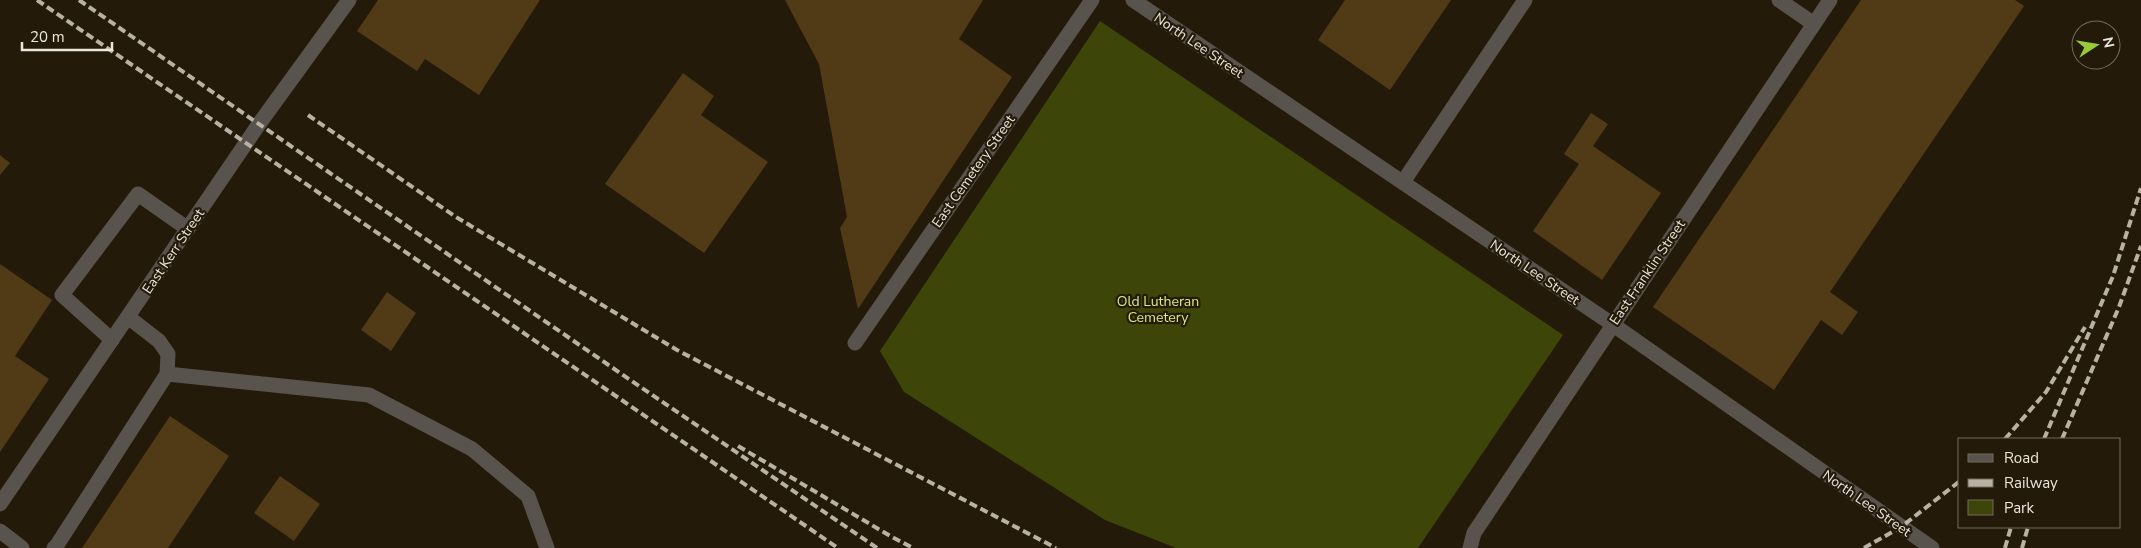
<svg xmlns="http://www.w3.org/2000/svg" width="2141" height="548" font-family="'Nunito Sans',sans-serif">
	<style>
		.green { fill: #3d4508 }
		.building { fill: #503b16 }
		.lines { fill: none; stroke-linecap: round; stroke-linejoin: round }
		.minor { stroke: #58534c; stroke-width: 15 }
		.rail { stroke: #b8b2a5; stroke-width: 4; stroke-dasharray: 8 4; stroke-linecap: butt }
		.labels { text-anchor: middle; stroke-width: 4.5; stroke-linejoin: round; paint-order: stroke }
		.street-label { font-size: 14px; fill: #ebe5da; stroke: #231a0a }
		.park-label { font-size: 14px; fill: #d8ea82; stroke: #231a0a }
	</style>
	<rect width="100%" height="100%" fill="#231a0a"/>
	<polygon class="green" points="1100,21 1563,335 1418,548 1176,548 1105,520 904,392 880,351"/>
	<g class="building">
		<polygon points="378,0 540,0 479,95 425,59 417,71 357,31"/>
		<polygon points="785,0 983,0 959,39 1012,77 858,309 840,228 847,217 819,64"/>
		<polygon points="1345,0 1451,0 1390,90 1318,40"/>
		<polygon points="1861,0 2015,0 2024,6 1830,292 1858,312 1842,335 1821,320 1774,390 1653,307"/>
		<polygon points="683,73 714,96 701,115 768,162 704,253 605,184"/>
		<polygon points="1591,113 1608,124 1593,146 1661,193 1602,280 1533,231 1579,164 1564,154"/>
		<polygon points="0,155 10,163 0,175"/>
		<polygon points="0,264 52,300 15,356 49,379 0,452"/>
		<polygon points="387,292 416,313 391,351 361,330"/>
		<polygon points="170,416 229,456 168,548 82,548"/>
		<polygon points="280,476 320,504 294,541 254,513"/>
	</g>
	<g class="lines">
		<g class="minor">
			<polyline points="1133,0 1612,324 1932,548"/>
			<polyline points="1779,0 1814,24"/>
			<polyline points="1403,182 1525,0"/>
			<polyline points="112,340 62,295 138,194 188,229"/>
			<polyline points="855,343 1092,0"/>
			<polyline points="167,374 369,395 472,449 528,496 547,548"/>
			<polyline points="0,504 259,124 349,0"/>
			<polyline points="0,531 22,548"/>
			<polyline points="54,548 57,545 167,374 168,354 159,341 128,317"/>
			<polyline points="1470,548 1474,533 1830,0"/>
		</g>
		<g class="rail">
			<polyline points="37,0 838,548"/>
			<polyline points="79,0 639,386 877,548"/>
			<polyline points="308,115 456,217 677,350 1056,548"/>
			<polyline points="2005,439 2046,392 2085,327"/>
			<polyline points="2044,439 2113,276 2141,188"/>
			<polyline points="2062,439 2119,307 2141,246"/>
			<polyline points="738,446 892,537 913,548"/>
			<polyline points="1864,548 1901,527 1960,481"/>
			<polyline points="2005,548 2011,527"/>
			<polyline points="2022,548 2028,527"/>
		</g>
	</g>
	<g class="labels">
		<g class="street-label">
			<text transform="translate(1199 45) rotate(34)" y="5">North Lee Street</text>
			<text transform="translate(973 171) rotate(-55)" y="5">East Cemetery Street</text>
			<text transform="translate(173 251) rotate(-56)" y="5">East Kerr Street</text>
			<text transform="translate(1535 272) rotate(34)" y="5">North Lee Street</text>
			<text transform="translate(1647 272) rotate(-56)" y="5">East Franklin Street</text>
			<text transform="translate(1867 503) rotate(35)" y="5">North Lee Street</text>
		</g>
		<g class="park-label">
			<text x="1158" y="306">Old Lutheran<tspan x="1158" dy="16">Cemetery</tspan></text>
		</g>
	</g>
	<rect x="1958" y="438" width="162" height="90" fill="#231a0a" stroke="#736b5d"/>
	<rect x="1968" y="454" width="25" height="8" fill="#58534c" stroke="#736b5d"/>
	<text x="2004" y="463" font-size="15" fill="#ebe5da">Road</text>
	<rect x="1968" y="479" width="25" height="8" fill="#b8b2a5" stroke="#736b5d"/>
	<text x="2004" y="488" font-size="15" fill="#ebe5da">Railway</text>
	<rect x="1968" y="500" width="25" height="15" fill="#3d4508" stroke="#736b5d"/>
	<text x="2004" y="513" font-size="15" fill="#ebe5da">Park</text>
	<g transform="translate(2096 45) rotate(78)"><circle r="24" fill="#231a0a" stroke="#736b5d"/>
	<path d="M0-4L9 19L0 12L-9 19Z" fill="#97cc38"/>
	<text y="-8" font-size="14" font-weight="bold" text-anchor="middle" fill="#ebe5da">N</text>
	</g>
	<path d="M22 42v8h90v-8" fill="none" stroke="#ebe5da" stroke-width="2.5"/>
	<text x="30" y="42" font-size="15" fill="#ebe5da" stroke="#231a0a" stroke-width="4" paint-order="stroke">20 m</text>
</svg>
